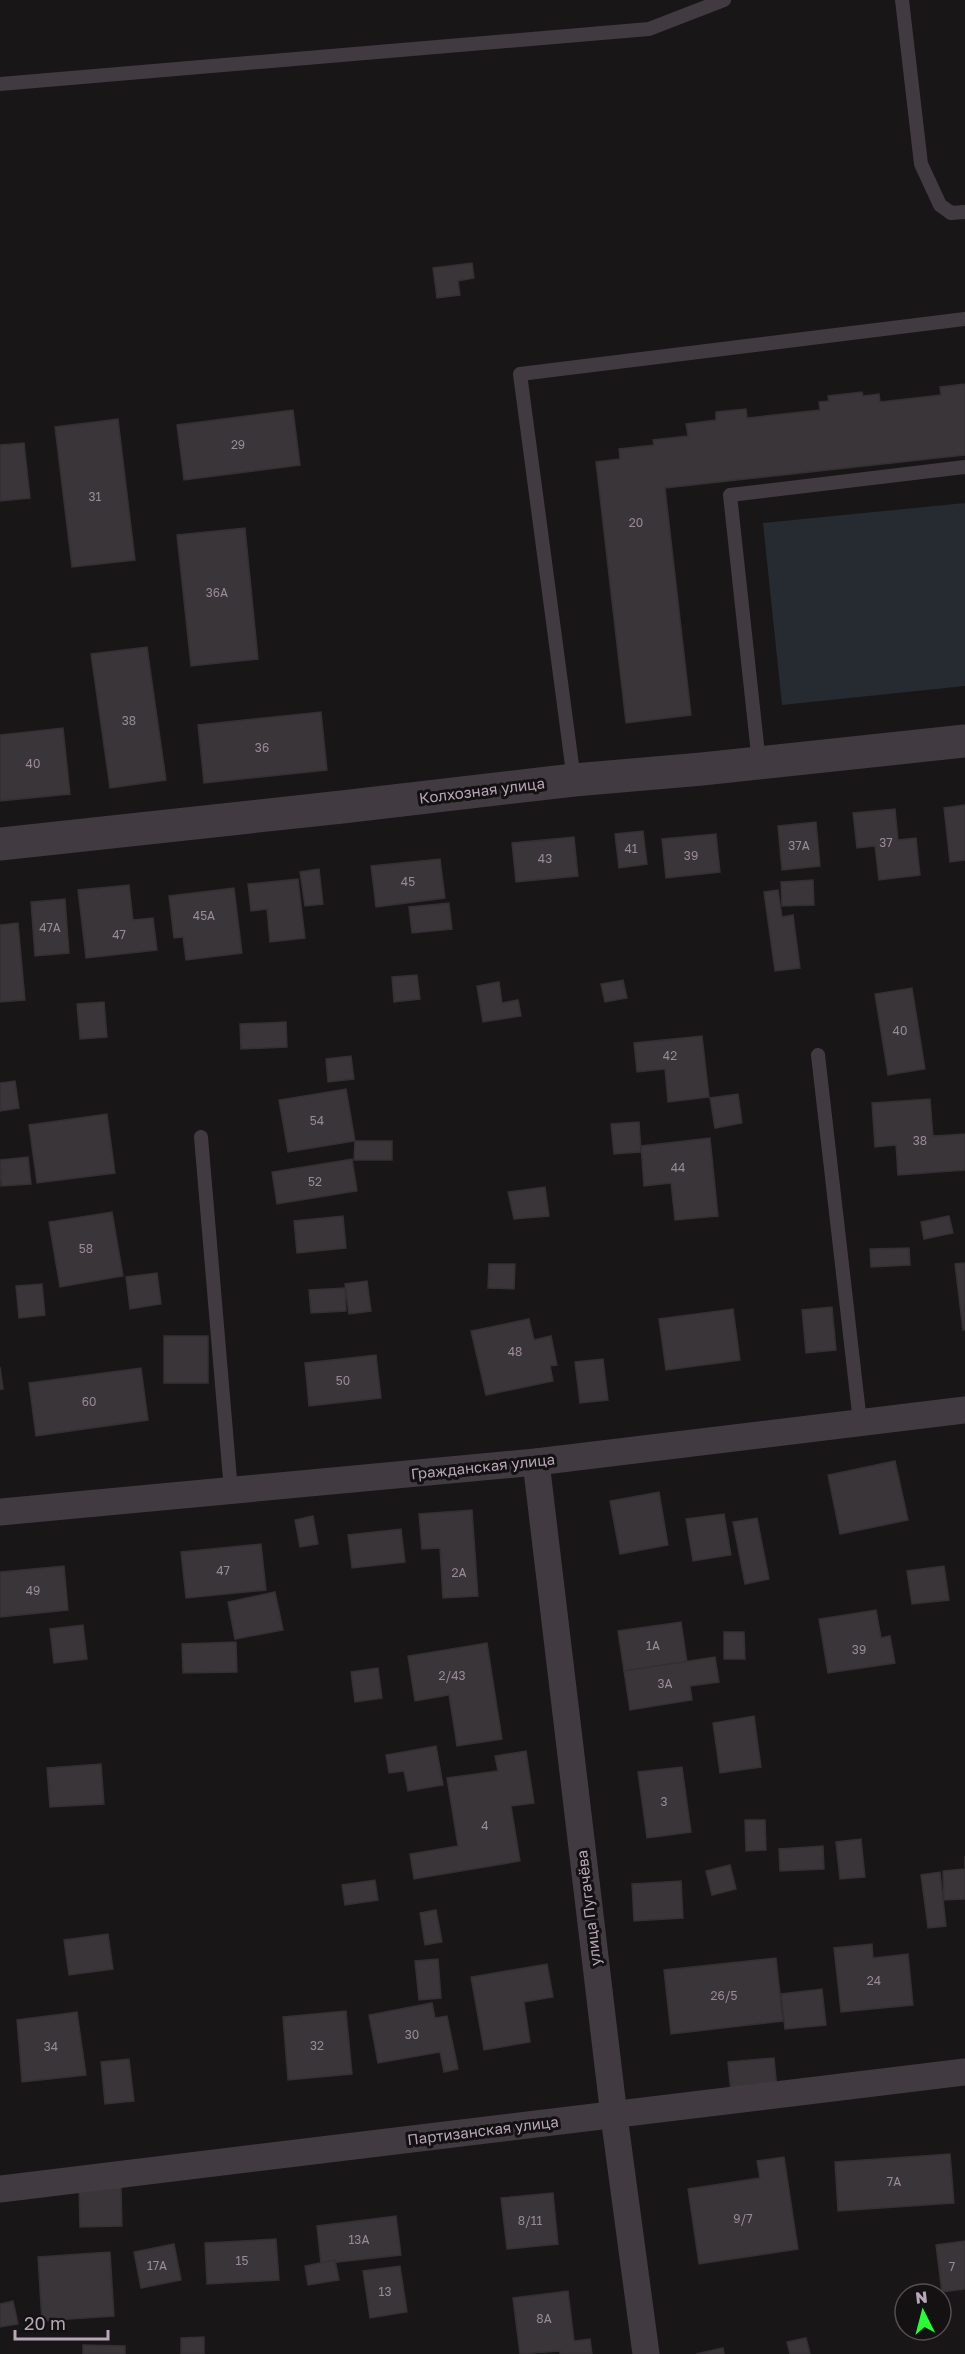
<svg xmlns="http://www.w3.org/2000/svg" width="965" height="2354" font-family="'Golos Text',sans-serif">
	<style>
		.green { fill: #252b30 }
		.building { fill: #3a3539; stroke: #342f32; stroke-width: 1.5 }
		.lines { fill: none; stroke-linecap: round; stroke-linejoin: round }
		.service { stroke: #423a41; stroke-width: 14 }
		.minor { stroke: #423a41; stroke-width: 27 }
		.tertiary { stroke: #423a41; stroke-width: 33 }
		.labels { text-anchor: middle; stroke-width: 6; stroke-linejoin: round; paint-order: stroke }
		.number-label { font-size: 12px; fill: #998a98 }
		.street-label { font-size: 15px; fill: #b9a6b8; stroke: #131112 }
	</style>
	<rect width="100%" height="100%" fill="#181617"/>
	<polygon class="green" points="965,503 965,686 782,705 763,523"/>
	<g class="building">
		<polygon points="472,263 474,278 458,281 460,295 437,298 433,268"/>
		<polygon points="965,384 965,455 665,488 691,715 626,723 596,462 620,459 619,449 654,445 653,440 688,436 686,424 716,420 716,412 746,409 747,418 820,410 819,402 829,401 828,396 862,392 863,396 879,394 880,402 941,395 940,387"/>
		<polygon points="293,410 300,465 184,480 177,425"/>
		<polygon points="118,419 135,560 72,567 55,427"/>
		<polygon points="24,443 30,498 0,501 0,445"/>
		<polygon points="245,528 258,659 191,666 177,535"/>
		<polygon points="147,647 166,780 110,788 91,654"/>
		<polygon points="321,712 327,770 204,783 198,725"/>
		<polygon points="63,728 70,794 0,801 0,735"/>
		<polygon points="965,805 965,860 950,862 944,808"/>
		<polygon points="895,809 898,840 916,838 920,875 879,880 875,846 857,848 853,813"/>
		<polygon points="816,822 820,866 782,870 778,826"/>
		<polygon points="643,831 647,864 619,868 615,834"/>
		<polygon points="716,834 720,872 666,878 662,839"/>
		<polygon points="574,837 578,876 516,882 512,843"/>
		<polygon points="440,859 445,898 376,907 371,866"/>
		<polygon points="319,869 323,904 305,906 300,872"/>
		<polygon points="298,879 305,938 270,942 267,909 251,911 248,884"/>
		<polygon points="813,880 814,905 782,906 781,882"/>
		<polygon points="129,885 133,920 153,918 157,950 86,958 78,890"/>
		<polygon points="234,888 242,953 186,960 183,937 174,938 169,896"/>
		<polygon points="778,890 782,917 793,915 800,968 775,971 764,892"/>
		<polygon points="65,899 69,953 35,956 31,902"/>
		<polygon points="449,903 452,929 412,933 409,907"/>
		<polygon points="18,923 25,1000 0,1002 0,925"/>
		<polygon points="417,975 420,999 394,1002 392,977"/>
		<polygon points="623,980 627,998 605,1002 601,984"/>
		<polygon points="499,982 502,1003 518,1000 521,1016 483,1022 477,986"/>
		<polygon points="912,988 925,1069 888,1075 875,994"/>
		<polygon points="104,1002 107,1037 80,1039 77,1004"/>
		<polygon points="286,1022 287,1047 241,1049 240,1024"/>
		<polygon points="702,1036 709,1097 668,1102 665,1069 637,1072 634,1043"/>
		<polygon points="351,1056 354,1079 328,1082 326,1059"/>
		<polygon points="15,1081 19,1108 0,1111 0,1083"/>
		<polygon points="346,1089 355,1141 288,1152 279,1100"/>
		<polygon points="738,1094 742,1123 715,1128 710,1098"/>
		<polygon points="930,1099 933,1136 965,1134 965,1170 898,1175 896,1145 875,1147 872,1103"/>
		<polygon points="107,1114 115,1173 37,1183 29,1125"/>
		<polygon points="639,1122 641,1152 614,1154 611,1124"/>
		<polygon points="710,1138 718,1216 675,1220 671,1183 644,1186 641,1146"/>
		<polygon points="355,1141 392,1141 392,1160 354,1160"/>
		<polygon points="28,1157 31,1184 1,1186 0,1160"/>
		<polygon points="352,1159 357,1191 277,1204 272,1172"/>
		<polygon points="545,1187 549,1216 514,1219 508,1192"/>
		<polygon points="112,1212 123,1276 60,1287 49,1222"/>
		<polygon points="343,1216 346,1248 297,1253 294,1221"/>
		<polygon points="949,1216 953,1233 924,1239 921,1222"/>
		<polygon points="909,1248 910,1265 871,1267 870,1249"/>
		<polygon points="965,1263 965,1329 963,1330 955,1264"/>
		<polygon points="489,1264 515,1264 514,1289 488,1288"/>
		<polygon points="157,1273 161,1304 130,1309 126,1277"/>
		<polygon points="367,1281 371,1311 349,1314 345,1284"/>
		<polygon points="42,1284 45,1315 19,1318 16,1286"/>
		<polygon points="345,1288 346,1311 311,1313 309,1290"/>
		<polygon points="832,1307 836,1350 806,1353 802,1310"/>
		<polygon points="733,1309 740,1360 666,1370 659,1319"/>
		<polygon points="529,1319 534,1340 551,1336 557,1365 550,1366 553,1381 486,1395 471,1331"/>
		<rect x="164" y="1336" width="44" height="47"/>
		<polygon points="376,1355 381,1398 309,1406 305,1363"/>
		<polygon points="603,1359 608,1400 580,1403 575,1362"/>
		<polygon points="0,1367 3,1389 0,1389"/>
		<polygon points="141,1368 148,1420 36,1436 29,1383"/>
		<polygon points="895,1461 908,1520 840,1534 828,1475"/>
		<polygon points="659,1492 668,1545 620,1554 610,1501"/>
		<polygon points="472,1510 478,1596 443,1598 440,1548 422,1549 419,1514"/>
		<polygon points="724,1514 731,1555 693,1561 686,1519"/>
		<polygon points="313,1516 318,1544 300,1547 295,1520"/>
		<polygon points="757,1518 769,1579 745,1584 733,1522"/>
		<polygon points="401,1529 405,1562 352,1568 348,1535"/>
		<polygon points="261,1544 266,1590 186,1598 181,1552"/>
		<polygon points="64,1566 68,1610 0,1617 0,1572"/>
		<polygon points="944,1566 949,1600 912,1604 907,1571"/>
		<polygon points="275,1592 283,1630 235,1639 228,1602"/>
		<polygon points="876,1610 881,1638 890,1636 895,1663 828,1673 819,1619"/>
		<polygon points="681,1622 687,1662 624,1671 618,1631"/>
		<polygon points="83,1625 87,1659 54,1663 50,1629"/>
		<polygon points="724,1632 744,1632 745,1659 724,1659"/>
		<polygon points="236,1642 237,1672 183,1673 182,1644"/>
		<polygon points="487,1643 502,1739 457,1746 449,1695 415,1701 408,1656"/>
		<polygon points="715,1657 719,1682 690,1686 692,1700 630,1710 624,1671"/>
		<polygon points="378,1668 382,1698 355,1702 351,1672"/>
		<polygon points="754,1716 761,1767 720,1773 713,1723"/>
		<polygon points="436,1746 443,1785 408,1791 404,1771 389,1773 386,1755"/>
		<polygon points="526,1751 534,1803 511,1806 520,1861 414,1879 410,1854 458,1846 447,1778 498,1771 495,1756"/>
		<polygon points="101,1764 104,1804 50,1807 47,1768"/>
		<polygon points="682,1767 691,1832 647,1838 638,1772"/>
		<polygon points="745,1820 765,1820 766,1850 746,1851"/>
		<polygon points="861,1839 865,1877 840,1879 836,1842"/>
		<polygon points="823,1846 824,1869 780,1871 779,1849"/>
		<polygon points="965,1856 965,1899 944,1900 943,1871 965,1869"/>
		<polygon points="730,1865 736,1889 712,1895 706,1871"/>
		<polygon points="940,1872 946,1926 928,1928 921,1875"/>
		<polygon points="375,1880 378,1900 345,1905 342,1885"/>
		<polygon points="681,1881 683,1918 634,1921 632,1884"/>
		<polygon points="436,1910 442,1942 425,1945 420,1913"/>
		<polygon points="108,1934 113,1969 69,1975 64,1940"/>
		<polygon points="872,1944 873,1958 908,1954 913,2005 841,2012 834,1948"/>
		<polygon points="776,1958 783,2021 671,2034 664,1970"/>
		<polygon points="438,1959 441,1998 419,2000 415,1961"/>
		<polygon points="547,1964 553,1997 524,2002 530,2042 484,2050 471,1977"/>
		<polygon points="822,1989 826,2025 785,2029 781,1994"/>
		<polygon points="432,2003 435,2018 447,2016 458,2069 444,2072 440,2052 378,2063 369,2015"/>
		<polygon points="346,2011 352,2074 288,2080 283,2017"/>
		<polygon points="77,2012 86,2075 22,2082 17,2020"/>
		<polygon points="774,2058 777,2089 731,2093 728,2062"/>
		<polygon points="129,2059 134,2101 105,2104 101,2062"/>
		<polygon points="950,2154 954,2203 838,2211 835,2162"/>
		<polygon points="784,2157 798,2249 699,2264 688,2189 760,2178 757,2161"/>
		<polygon points="121,2187 122,2226 80,2227 79,2188"/>
		<polygon points="553,2193 558,2244 507,2249 501,2198"/>
		<polygon points="396,2216 401,2255 321,2264 317,2226"/>
		<polygon points="276,2239 279,2280 207,2284 205,2243"/>
		<polygon points="965,2241 965,2289 942,2292 936,2245"/>
		<polygon points="174,2244 181,2280 141,2288 134,2252"/>
		<polygon points="110,2252 114,2316 42,2321 38,2257"/>
		<polygon points="335,2260 339,2280 308,2285 305,2266"/>
		<polygon points="400,2266 407,2312 370,2318 363,2271"/>
		<polygon points="568,2291 574,2341 590,2339 592,2354 560,2354 560,2351 520,2354 513,2298"/>
		<polygon points="13,2301 18,2324 0,2327 0,2304"/>
		<polygon points="204,2337 204,2354 181,2354 181,2338"/>
		<polygon points="806,2338 810,2354 790,2354 787,2342"/>
		<polygon points="83,2345 125,2346 125,2354 83,2354"/>
		<polygon points="723,2348 724,2354 696,2354"/>
	</g>
	<g class="lines">
		<g class="service">
			<polyline points="902,0 921,164 940,205 951,213 965,212"/>
			<polyline points="0,84 649,29 724,0"/>
			<polyline points="759,763 730,495 965,467"/>
			<polyline points="574,780 520,374 965,319"/>
			<polyline points="818,1055 860,1422"/>
			<polyline points="201,1137 231,1491"/>
		</g>
		<g class="minor">
			<polyline points="536,1462 614,2116 646,2354"/>
			<polyline points="0,1512 536,1462 965,1410"/>
			<polyline points="0,2189 965,2072"/>
		</g>
		<polyline class="tertiary" points="0,844 342,807 574,780 702,769 965,741"/>
	</g>
	<g class="labels">
		<g class="number-label">
			<text x="238" y="449">29</text>
			<text x="95" y="501">31</text>
			<text x="636" y="527">20</text>
			<text x="217" y="597">36А</text>
			<text x="129" y="725">38</text>
			<text x="262" y="752">36</text>
			<text x="33" y="768">40</text>
			<text x="886" y="847">37</text>
			<text x="799" y="850">37А</text>
			<text x="631" y="853">41</text>
			<text x="691" y="860">39</text>
			<text x="545" y="863">43</text>
			<text x="408" y="886">45</text>
			<text x="204" y="920">45А</text>
			<text x="50" y="932">47А</text>
			<text x="119" y="939">47</text>
			<text x="900" y="1035">40</text>
			<text x="670" y="1060">42</text>
			<text x="317" y="1125">54</text>
			<text x="920" y="1145">38</text>
			<text x="678" y="1172">44</text>
			<text x="315" y="1186">52</text>
			<text x="86" y="1253">58</text>
			<text x="515" y="1356">48</text>
			<text x="343" y="1385">50</text>
			<text x="89" y="1406">60</text>
			<text x="223" y="1575">47</text>
			<text x="459" y="1577">2А</text>
			<text x="33" y="1595">49</text>
			<text x="653" y="1650">1А</text>
			<text x="859" y="1654">39</text>
			<text x="452" y="1680">2/43</text>
			<text x="665" y="1688">3А</text>
			<text x="664" y="1806">3</text>
			<text x="485" y="1830">4</text>
			<text x="874" y="1985">24</text>
			<text x="724" y="2000">26/5</text>
			<text x="412" y="2039">30</text>
			<text x="317" y="2050">32</text>
			<text x="51" y="2051">34</text>
			<text x="894" y="2186">7А</text>
			<text x="743" y="2223">9/7</text>
			<text x="530" y="2225">8/11</text>
			<text x="359" y="2244">13А</text>
			<text x="242" y="2265">15</text>
			<text x="157" y="2270">17А</text>
			<text x="952" y="2271">7</text>
			<text x="385" y="2296">13</text>
			<text x="544" y="2323">8А</text>
		</g>
		<g class="street-label">
			<text transform="translate(482 791) rotate(-7)" y="5">Колхозная улица</text>
			<text transform="translate(483 1467) rotate(-6)" y="5">Гражданская улица</text>
			<text transform="translate(589 1908) rotate(-97)" y="5">улица Пугачёва</text>
			<text transform="translate(483 2131) rotate(-7)" y="5">Партизанская улица</text>
		</g>
	</g>
	<g transform="translate(923 2312) rotate(354)"><circle r="28" fill="#131112" stroke="#554d54" stroke-width="1.5"/>
	<path d="M0-4.5L10 22L0 15L-10 22Z" fill="#26ff33"/>
	<text y="-9" font-size="16" font-weight="bold" text-anchor="middle" fill="#b9a6b8">N</text>
	</g>
	<path d="M15 2330v9h93v-9" fill="none" stroke="#b9a6b8" stroke-width="3"/>
	<text x="24" y="2330" font-size="18" fill="#b9a6b8" stroke="#131112" stroke-width="4.5" paint-order="stroke">20 m</text>
</svg>
